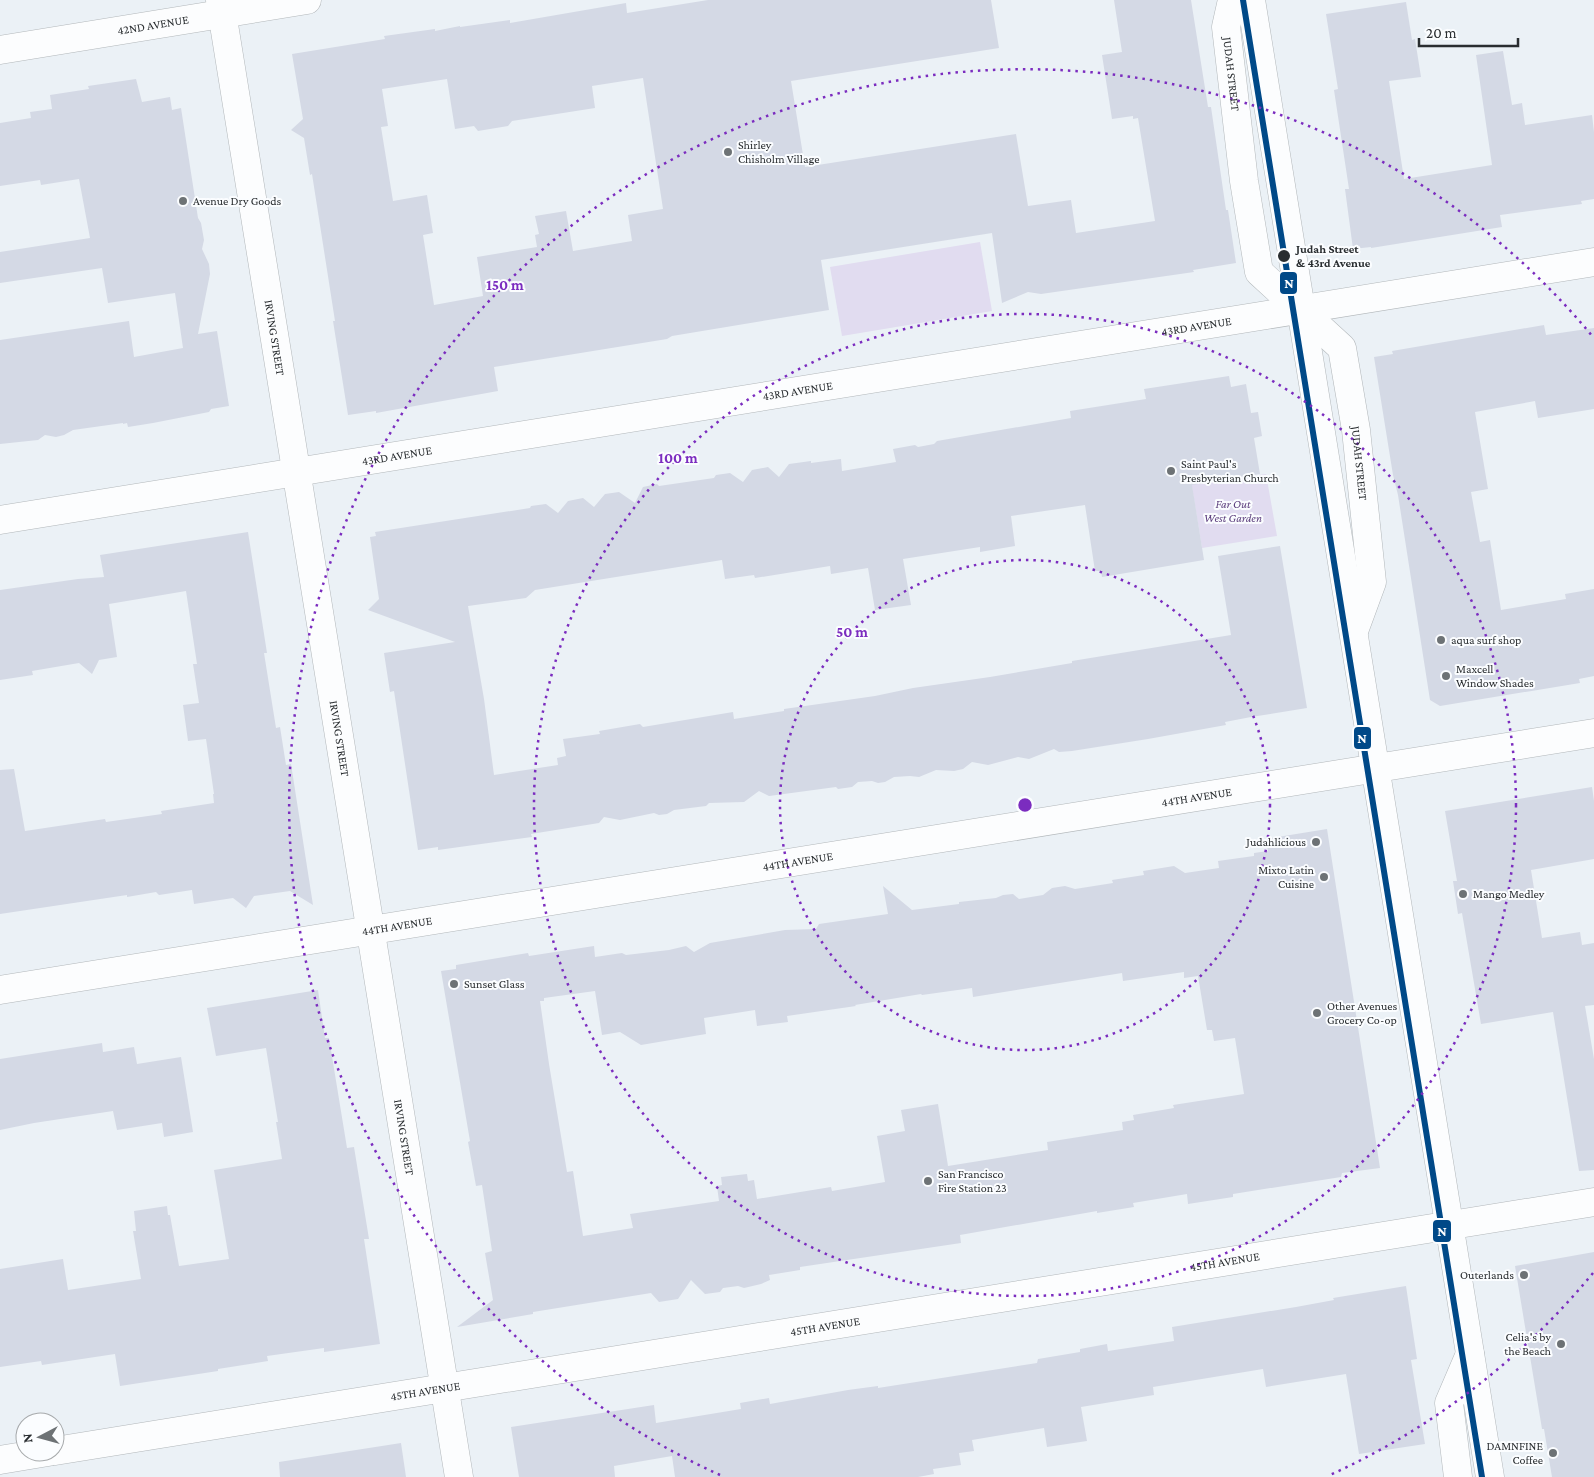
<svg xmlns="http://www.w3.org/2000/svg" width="1594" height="1477" font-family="'Crimson Pro',serif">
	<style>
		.green { fill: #e1dcf0 }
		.building { fill: #d4d9e5; fill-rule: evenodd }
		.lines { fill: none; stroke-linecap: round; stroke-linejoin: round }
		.minor-casing { stroke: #b2b7ba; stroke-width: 29 }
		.minor { stroke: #fcfdfe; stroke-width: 28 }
		.rail-1-casing { stroke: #fbfdff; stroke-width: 10 }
		.rail-1 { stroke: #004988; stroke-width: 6 }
		.ring { fill: none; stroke: #7b2cbf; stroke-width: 2.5; stroke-dasharray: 2.5 5 }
		.poi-dot { fill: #6d7275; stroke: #fbfdff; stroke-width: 2 }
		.stop-dot { fill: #292d30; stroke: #fbfdff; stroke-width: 2 }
		.labels { text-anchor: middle; stroke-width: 4; stroke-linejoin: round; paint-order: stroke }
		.street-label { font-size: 12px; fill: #292d30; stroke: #fbfdff }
		.poi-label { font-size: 12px; fill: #292d30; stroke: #fbfdff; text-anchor: start }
		.stop-label { font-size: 12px; font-weight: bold; fill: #292d30; stroke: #fbfdff; text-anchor: start }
		.park-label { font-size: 12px; font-style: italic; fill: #5d3f7e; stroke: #fbfdff }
		.centre { fill: #7b2cbf; stroke: #fbfdff; stroke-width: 2.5 }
		.ring-label { font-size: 15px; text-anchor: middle; font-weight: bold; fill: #7b2cbf; stroke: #fbfdff; stroke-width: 4; stroke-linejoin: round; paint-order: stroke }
		.line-badge { stroke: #fbfdff; stroke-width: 2 }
		.badge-label { font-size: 14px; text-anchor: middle; font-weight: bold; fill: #fff }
	</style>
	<rect width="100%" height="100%" fill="#ebf1f6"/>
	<g class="green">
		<polygon points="980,242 992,311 842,336 830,267"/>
		<polygon points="1266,474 1277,536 1202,548 1190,475 1231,479"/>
	</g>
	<g class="building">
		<path d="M 708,0 L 991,0 L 999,48 L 791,81 L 805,167 L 1016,134 L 1028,206 L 1071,200 L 1076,233 L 1155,221 L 1138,118 L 1133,119 L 1133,116 L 1112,119 L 1102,55 L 1122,52 L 1114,0 L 1191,0 L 1208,107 L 1211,107 L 1226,210 L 1228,210 L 1236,263 L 1193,270 L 1194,272 L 1041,294 L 1028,292 L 1002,303 L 992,233 L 821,260 L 829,310 L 672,336 L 667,339 L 494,367 L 498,391 L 376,413 L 376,411 L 348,415 L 333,321 L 335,321 L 312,174 L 310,175 L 304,138 L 291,130 L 303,119 L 292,54 L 385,39 L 384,36 L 435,29 L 435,31 L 460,26 L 460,27 L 510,20 L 510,23 L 626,3 L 627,13 ZM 643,78 L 663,209 L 628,215 L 632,241 L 573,251 L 566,211 L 535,216 L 539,234 L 535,235 L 537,247 L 477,257 L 483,296 L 434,305 L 423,235 L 433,233 L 427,195 L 393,201 L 381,127 L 388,126 L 382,89 L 447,79 L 455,129 L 474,126 L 478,131 L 508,126 L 512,121 L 595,108 L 592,86 Z"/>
		<polygon points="1406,2 1412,40 1415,39 1421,77 1389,81 1404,179 1492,165 1476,55 1503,51 1512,105 1522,103 1525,125 1592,115 1594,132 1594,199 1581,201 1582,204 1500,215 1502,227 1371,248 1371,247 1353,249 1345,189 1349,189 1334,90 1338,89 1326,14"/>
		<polygon points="136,79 142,102 170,97 172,110 181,108 198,218 201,223 204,240 202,249 209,264 210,274 198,334 217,331 229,406 211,409 209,412 153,423 128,427 127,423 123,424 123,423 73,430 64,435 56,437 45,435 38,440 0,444 0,340 129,321 134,357 183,348 175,293 108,303 102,268 0,283 0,252 90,238 79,179 41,185 40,180 0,186 0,123 31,118 30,112 52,109 50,95 89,89 88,86"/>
		<polygon points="1544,325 1546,335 1594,328 1594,409 1538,418 1535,401 1475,412 1488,489 1471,492 1480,542 1490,540 1501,610 1566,599 1565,594 1594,589 1594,676 1579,679 1580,683 1440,706 1430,700 1398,495 1393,475 1374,357 1393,354 1392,351"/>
		<polygon points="1229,376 1231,387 1246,384 1251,413 1258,412 1262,436 1254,438 1260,474 1192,485 1204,560 1102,577 1101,571 1095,571 1085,505 1011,516 1015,546 980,552 980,547 903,559 911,605 875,610 868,568 831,574 830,566 755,578 754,575 725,579 722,560 560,586 535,590 526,598 468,606 484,699 494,775 558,765 557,758 566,756 563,739 600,734 599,731 640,724 643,727 733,712 734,719 784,711 784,709 875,696 913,688 990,677 1072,663 1072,661 1231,635 1218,556 1280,546 1307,708 1251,717 1225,722 1226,725 1148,739 1072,751 1059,752 1054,749 1029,759 1018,757 988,765 972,762 963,769 954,771 936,770 919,777 910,776 894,777 885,782 878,783 872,781 858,782 852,787 838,789 836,787 769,796 759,791 744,802 709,803 706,806 674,810 667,814 659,815 654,813 620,820 604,817 599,823 531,834 532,837 438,850 438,847 418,850 394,691 390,692 384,653 455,642 368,610 379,599 370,537 376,536 375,532 530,508 531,506 546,504 558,513 568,501 583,498 594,507 605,494 619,492 635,503 643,487 657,484 659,486 714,478 716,475 730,473 743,482 752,470 768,467 779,477 789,464 811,461 811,463 841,459 842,471 896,462 893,449 915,445 918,447 934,444 937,441 1071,418 1070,411 1146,399 1144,389"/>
		<polygon points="248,532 267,653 264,653 276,728 280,727 286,765 291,764 313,905 290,891 254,896 246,908 233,898 194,904 192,890 159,895 156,892 127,897 127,895 0,914 0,770 14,769 25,831 105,819 106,822 162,814 161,811 214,803 213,794 214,794 206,739 188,741 183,705 199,703 193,664 197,664 186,591 109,604 117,657 99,660 92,674 79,663 32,671 33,675 0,680 0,590 78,579 104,577 100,555"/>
		<polygon points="1592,787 1594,801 1594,859 1531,870 1542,938 1580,932 1582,945 1594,943 1594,1005 1585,1006 1594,1059 1594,1170 1579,1171 1553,1012 1481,1024 1462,913 1458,914 1453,881 1457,881 1445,811"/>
		<path d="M 1327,829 L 1380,1168 L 1342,1173 L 1341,1177 L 1233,1194 L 1233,1197 L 1188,1204 L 1187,1194 L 1133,1203 L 1134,1207 L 1097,1213 L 1097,1211 L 960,1235 L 961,1243 L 800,1267 L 800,1270 L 769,1275 L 770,1280 L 761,1284 L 744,1288 L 738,1286 L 723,1288 L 720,1292 L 705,1294 L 691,1280 L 678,1299 L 659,1302 L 651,1293 L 533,1312 L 533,1314 L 457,1327 L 493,1300 L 485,1253 L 492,1251 L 482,1185 L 476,1186 L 468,1142 L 470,1141 L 441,971 L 456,969 L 456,965 L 528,953 L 529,956 L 594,946 L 595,957 L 622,953 L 626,955 L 669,950 L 686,946 L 694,952 L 710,943 L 785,930 L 816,929 L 819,924 L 888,914 L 883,886 L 912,910 L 959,904 L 959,902 L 996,898 L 1003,895 L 1013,894 L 1019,899 L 1043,895 L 1052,888 L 1065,886 L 1075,889 L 1113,883 L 1112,880 L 1144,875 L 1143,871 L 1174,866 L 1185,873 L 1219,868 L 1218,861 L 1254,856 L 1254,853 L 1268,851 L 1266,839 ZM 1184,972 L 1184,978 L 1198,976 L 1207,1030 L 1212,1030 L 1214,1041 L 1235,1038 L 1244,1094 L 1173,1105 L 1174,1108 L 1133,1115 L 1134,1120 L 1122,1122 L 1123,1130 L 1047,1142 L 1048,1150 L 948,1166 L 938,1104 L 901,1110 L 905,1131 L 877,1136 L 885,1182 L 832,1191 L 831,1187 L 757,1199 L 754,1180 L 748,1181 L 747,1174 L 721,1177 L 722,1185 L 717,1186 L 719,1201 L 630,1214 L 633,1228 L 583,1236 L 573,1171 L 567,1172 L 549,1064 L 540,1001 L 544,1001 L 544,998 L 595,991 L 602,1035 L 620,1032 L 641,1045 L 706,1034 L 704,1018 L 755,1010 L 757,1026 L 788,1022 L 787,1016 L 856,1006 L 855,1005 L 921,994 L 922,995 L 972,988 L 973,997 L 1122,973 L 1123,981 Z"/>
		<polygon points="318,990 325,1038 329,1038 347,1148 354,1147 369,1239 364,1239 380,1344 324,1352 324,1348 267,1356 268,1361 218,1369 218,1371 120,1386 115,1354 42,1365 41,1361 0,1367 0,1269 63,1259 68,1290 141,1279 133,1231 136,1231 134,1211 167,1206 168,1215 170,1215 179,1266 229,1259 214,1170 282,1159 276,1122 278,1122 266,1048 216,1056 207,1008"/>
		<polygon points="102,1043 103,1052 134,1047 137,1064 181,1057 193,1132 164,1137 162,1123 117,1130 113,1111 34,1123 0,1130 0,1059"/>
		<polygon points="1594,1252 1594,1477 1552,1477 1544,1429 1542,1429 1515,1266"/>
		<polygon points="1406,1286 1417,1359 1411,1360 1425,1444 1359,1454 1346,1374 1266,1387 1263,1369 1153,1387 1154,1395 1081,1407 1087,1441 1047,1447 1044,1428 972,1440 974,1451 959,1453 961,1465 933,1469 934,1474 918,1477 675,1477 672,1456 614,1466 615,1477 519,1477 511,1427 654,1405 656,1423 741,1409 740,1403 769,1398 770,1404 848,1390 878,1386 878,1388 1037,1363 1038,1359 1080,1352 1080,1349 1107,1344 1108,1351 1174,1341 1172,1327 1296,1307 1334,1300 1333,1298"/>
		<polygon points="401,1443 406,1477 280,1477 279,1462"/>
	</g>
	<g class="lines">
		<defs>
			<g id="minor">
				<path id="s1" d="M 220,0 L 459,1477"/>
				<path id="s2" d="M 1232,0 L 1226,27 L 1244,181 L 1259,272 L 1342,348 L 1356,430 L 1372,582 L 1354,631"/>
				<polyline points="1251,0 1490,1477"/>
				<path id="s3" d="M 0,50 L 307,0"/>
				<path id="s4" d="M 0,520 L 1594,262"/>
				<path id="s5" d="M 0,990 L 1594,733"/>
				<path id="s6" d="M 55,1451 L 1594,1202"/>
				<polyline points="0,1460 48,1452"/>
				<polyline points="1458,1477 1449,1403 1470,1354"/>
			</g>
		</defs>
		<use href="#minor" class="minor-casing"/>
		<use href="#minor" class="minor"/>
		<defs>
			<polyline id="rail-1" points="1243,0 1482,1477"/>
		</defs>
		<use href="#rail-1" class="rail-1-casing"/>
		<use href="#rail-1" class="rail-1"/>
	</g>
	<g class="ring">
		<circle cx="1025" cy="805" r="245"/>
		<circle cx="1025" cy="805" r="491"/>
		<path d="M1593 1273A736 736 0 0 1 1330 1475M720 1475A736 736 0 1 1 1593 337"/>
	</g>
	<g class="poi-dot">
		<circle cx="728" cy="152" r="5"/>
		<circle cx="183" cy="201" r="5"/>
		<circle cx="1171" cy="471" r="5"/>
		<circle cx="1441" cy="640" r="5"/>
		<circle cx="1446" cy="676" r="5"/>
		<circle cx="1316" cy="842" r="5"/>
		<circle cx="1324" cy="877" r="5"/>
		<circle cx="1463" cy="894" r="5"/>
		<circle cx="454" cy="984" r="5"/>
		<circle cx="1317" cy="1013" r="5"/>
		<circle cx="928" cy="1181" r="5"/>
		<circle cx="1524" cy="1275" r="5"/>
		<circle cx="1561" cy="1344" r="5"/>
		<circle cx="1553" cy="1453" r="5"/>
	</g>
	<circle class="stop-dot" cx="1284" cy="256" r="7"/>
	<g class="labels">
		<g class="street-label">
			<text dy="4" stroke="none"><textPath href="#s3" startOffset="155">42ND AVENUE</textPath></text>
			<text dy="4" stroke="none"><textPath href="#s2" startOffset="75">JUDAH STREET</textPath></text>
			<text dy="4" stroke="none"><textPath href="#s4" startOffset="1212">43RD AVENUE</textPath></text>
			<text dy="4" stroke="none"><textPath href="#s1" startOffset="342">IRVING STREET</textPath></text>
			<text dy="4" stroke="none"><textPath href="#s4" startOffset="808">43RD AVENUE</textPath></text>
			<text dy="4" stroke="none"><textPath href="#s4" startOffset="402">43RD AVENUE</textPath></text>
			<text dy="4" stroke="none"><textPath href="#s2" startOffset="504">JUDAH STREET</textPath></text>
			<text dy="4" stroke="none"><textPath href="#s1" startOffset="748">IRVING STREET</textPath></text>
			<text dy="4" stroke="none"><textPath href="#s5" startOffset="1212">44TH AVENUE</textPath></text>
			<text dy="4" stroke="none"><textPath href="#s5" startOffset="808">44TH AVENUE</textPath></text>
			<text dy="4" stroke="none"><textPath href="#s5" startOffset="402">44TH AVENUE</textPath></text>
			<text dy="4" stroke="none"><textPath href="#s1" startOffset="1152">IRVING STREET</textPath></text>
			<text dy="4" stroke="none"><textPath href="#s6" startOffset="1185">45TH AVENUE</textPath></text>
			<text dy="4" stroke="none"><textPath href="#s6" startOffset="780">45TH AVENUE</textPath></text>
			<text dy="4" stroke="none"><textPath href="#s6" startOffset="375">45TH AVENUE</textPath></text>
		</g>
		<g class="poi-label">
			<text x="738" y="149">Shirley<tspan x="738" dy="14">Chisholm Village</tspan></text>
			<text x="193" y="205">Avenue Dry Goods</text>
			<text x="1181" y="468">Saint Paul's<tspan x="1181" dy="14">Presbyterian Church</tspan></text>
			<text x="1451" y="644">aqua surf shop</text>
			<text x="1456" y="673">Maxcell<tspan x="1456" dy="14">Window Shades</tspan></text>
			<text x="1306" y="846" text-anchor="end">Judahlicious</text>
			<text x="1314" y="874" text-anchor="end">Mixto Latin<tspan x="1314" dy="14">Cuisine</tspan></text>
			<text x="1473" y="898">Mango Medley</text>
			<text x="464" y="988">Sunset Glass</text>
			<text x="1327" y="1010">Other Avenues<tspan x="1327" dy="14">Grocery Co-op</tspan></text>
			<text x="938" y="1178">San Francisco<tspan x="938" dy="14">Fire Station 23</tspan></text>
			<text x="1514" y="1279" text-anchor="end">Outerlands</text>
			<text x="1551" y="1341" text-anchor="end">Celia's by<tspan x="1551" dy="14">the Beach</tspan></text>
			<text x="1543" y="1450" text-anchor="end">DAMNFINE<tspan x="1543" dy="14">Coffee</tspan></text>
		</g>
		<g class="stop-label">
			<text x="1296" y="253">Judah Street<tspan x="1296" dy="14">&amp; 43rd Avenue</tspan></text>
		</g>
		<g class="park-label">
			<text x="1233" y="508">Far Out<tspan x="1233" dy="14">West Garden</tspan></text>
		</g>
	</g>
	<circle cx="1025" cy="805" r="8" class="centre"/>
	<g class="ring-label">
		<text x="505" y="290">150 m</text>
		<text x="678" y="463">100 m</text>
		<text x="852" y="637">50 m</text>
	</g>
	<g class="line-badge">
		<rect x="1279" y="271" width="19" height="24" rx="5" fill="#004988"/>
		<rect x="1353" y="726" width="19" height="24" rx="5" fill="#004988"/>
		<rect x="1432" y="1219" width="20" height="24" rx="5" fill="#004988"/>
	</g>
	<g class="badge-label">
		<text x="1289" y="288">N</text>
		<text x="1362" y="743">N</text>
		<text x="1442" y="1236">N</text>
	</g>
	<g transform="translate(40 1437) rotate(264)"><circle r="24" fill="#fbfdff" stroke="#a7aaac"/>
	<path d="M0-4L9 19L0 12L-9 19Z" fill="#6d7275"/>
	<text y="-8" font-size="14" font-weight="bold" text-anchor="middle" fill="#292d30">N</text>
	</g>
	<path d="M1419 38v8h99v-8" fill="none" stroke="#292d30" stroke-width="2.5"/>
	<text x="1426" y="38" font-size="15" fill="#292d30" stroke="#fbfdff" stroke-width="4" paint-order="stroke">20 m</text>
</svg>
